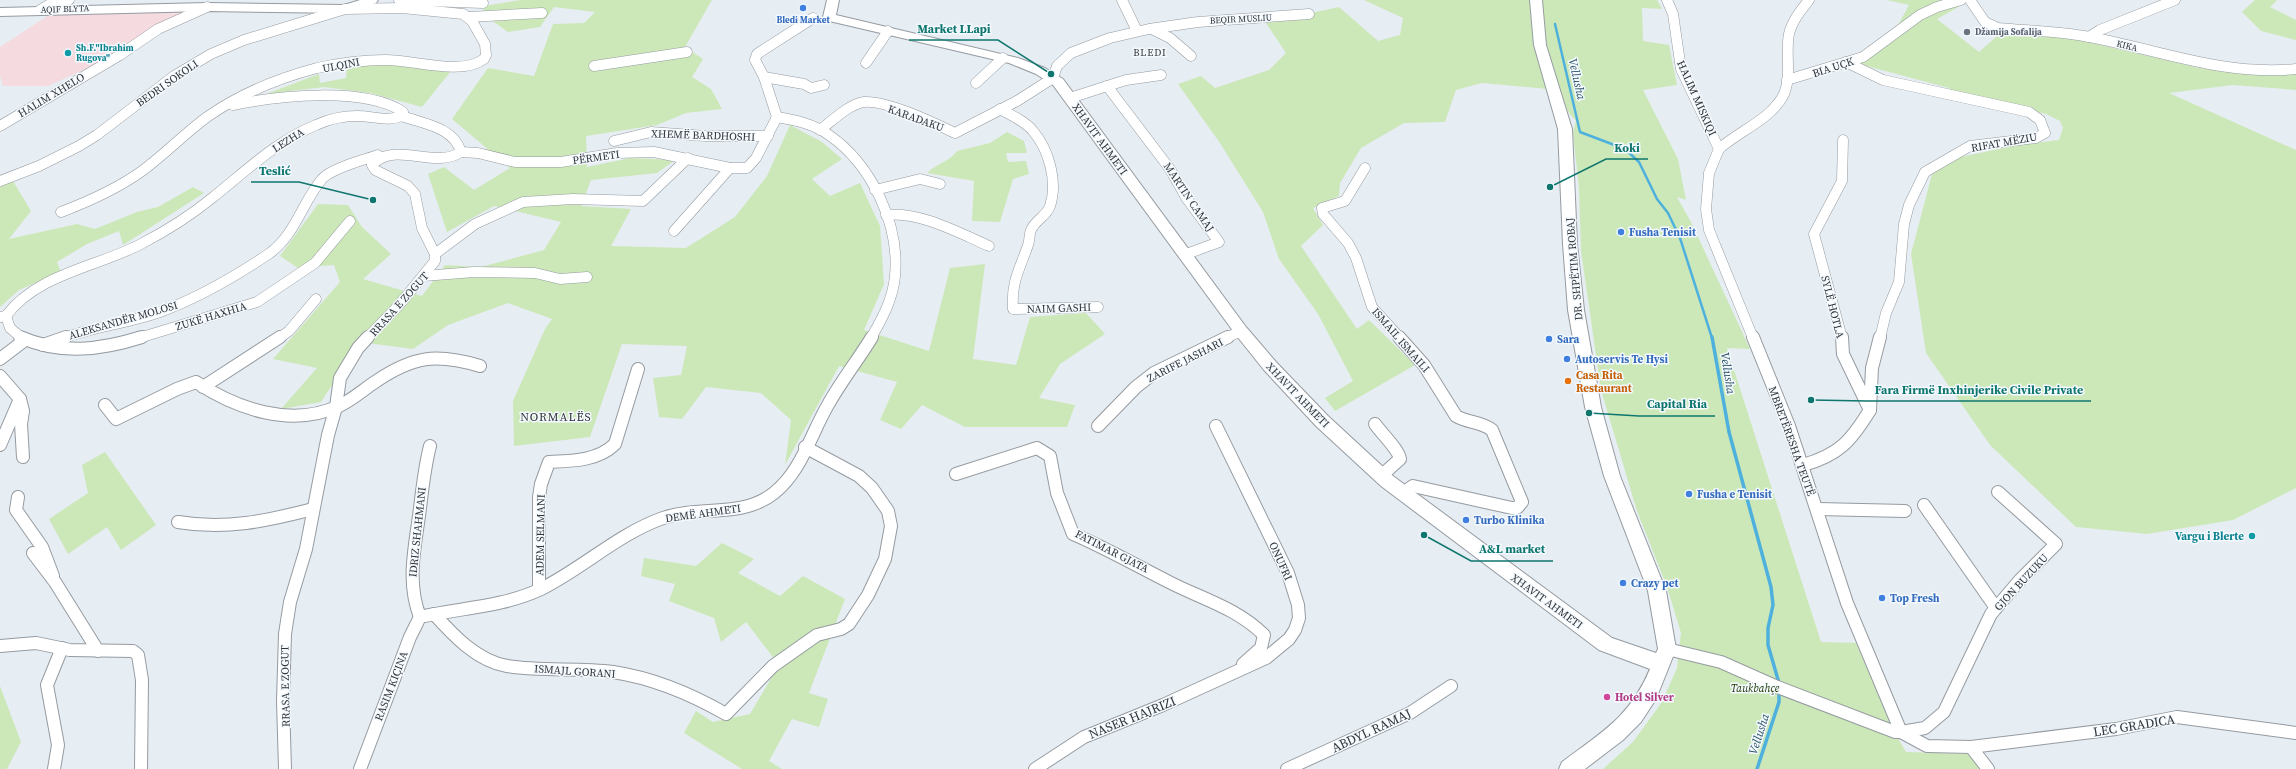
<svg xmlns="http://www.w3.org/2000/svg" width="2296" height="769" font-family="'Source Serif 4',serif">
	<style>
		.education { fill: #f5dae0 }
		.green { fill: #cde8b8 }
		.lines { fill: none; stroke-linecap: round; stroke-linejoin: round }
		.stream-far1 { stroke: #4eb1dd; stroke-width: 2.5 }
		.stream { stroke: #4eb1dd; stroke-width: 3.5 }
		.street-far1-casing { stroke: #959ba1; stroke-width: 11 }
		.street-casing { stroke: #959ba1; stroke-width: 14 }
		.secondary-casing { stroke: #959ba1; stroke-width: 2 }
		.street-far1 { stroke: #fff; stroke-width: 10 }
		.street { stroke: #fff; stroke-width: 12 }
		.secondary { fill: #fff; fill-rule: evenodd }
		.shop-dot { fill: #3f7fe0; stroke: #f4faff; stroke-width: 1.5 }
		.worship-dot { fill: #6b7280; stroke: #f4faff; stroke-width: 1.5 }
		.culture-dot { fill: #0f9aa8; stroke: #f4faff; stroke-width: 1.5 }
		.food-dot { fill: #e8710a; stroke: #f4faff; stroke-width: 1.5 }
		.hotel-dot { fill: #d1479c; stroke: #f4faff; stroke-width: 1.5 }
		.labels { text-anchor: middle; stroke-width: 3; stroke-linejoin: round; paint-order: stroke }
		.far-street-label { font-size: 9px; fill: #323537; stroke: #f4faff }
		.far-shop-label { font-size: 9px; font-weight: bold; fill: #366cbe; stroke: #f4faff }
		.far-worship-label { font-size: 9px; font-weight: bold; fill: #5b616d; stroke: #f4faff; text-anchor: start }
		.far-culture-label { font-size: 9px; font-weight: bold; fill: #0d838f; stroke: #f4faff; text-anchor: start }
		.far-neighbourhood-label { font-size: 10px; letter-spacing: 1px; fill: #323537; stroke: #f4faff }
		.street-label { font-size: 11px; fill: #323537; stroke: #f4faff }
		.shop-label { font-size: 11px; font-weight: bold; fill: #366cbe; stroke: #f4faff; text-anchor: start }
		.food-label { font-size: 11px; font-weight: bold; fill: #c56008; stroke: #f4faff; text-anchor: start }
		.culture-label { font-size: 11px; font-weight: bold; fill: #0d838f; stroke: #f4faff; text-anchor: end }
		.park-label { font-size: 11px; font-style: italic; fill: #203801; stroke: #f4faff }
		.hotel-label { font-size: 11px; font-weight: bold; fill: #b23c85; stroke: #f4faff; text-anchor: start }
		.water-label { font-size: 12px; font-style: italic; fill: #295265; stroke: #f4faff }
		.neighbourhood-label { font-size: 12px; letter-spacing: 1px; fill: #323537; stroke: #f4faff }
		.near-street-label { font-size: 13px; fill: #323537; stroke: #f4faff }
		.leader { fill: none; stroke: #0f766e; stroke-width: 1.5 }
		.callout-dot { fill: #0f766e; stroke: #f4faff; stroke-width: 1.5 }
		.callout-label { font-size: 12px; text-anchor: middle; font-weight: bold; fill: #0f766e; stroke: #f4faff; stroke-width: 3; stroke-linejoin: round; paint-order: stroke }
	</style>
	<rect width="100%" height="100%" fill="#e6edf3"/>
	<polygon class="education" points="196,9 170,19 142,34 116,55 48,86 3,86 0,76 0,47 52,13"/>
	<g class="green">
		<polygon points="521,0 712,0 685,47 703,59 692,77 711,89 722,109 686,113 657,125 586,136 587,167 630,158 675,160 657,173 591,180 581,206 631,209 611,246 686,248 735,217 767,176 790,125 822,142 842,159 812,179 830,196 860,183 880,226 884,284 864,330 929,351 950,268 985,264 973,359 1016,365 1030,317 1086,313 1105,334 1060,364 1039,398 1075,405 1067,427 965,427 922,405 901,429 880,420 897,382 839,366 785,465 791,420 761,393 706,387 682,419 659,417 653,378 681,375 687,346 622,344 590,437 514,446 513,401 545,329 552,319 508,303 448,325 413,349 360,342 321,402 281,409 317,368 273,359 340,282 334,265 298,268 280,256 318,204 348,205 362,227 391,254 363,279 422,296 445,265 481,267 544,250 561,222 494,206 447,232 428,174 444,167 474,190 510,168 452,119 488,68 534,76 553,24 584,23 595,12 554,7 540,27 508,32 483,14 484,6"/>
		<polygon points="1364,0 1657,0 1662,9 1642,8 1643,41 1669,45 1677,85 1643,90 1678,159 1686,200 1677,197 1691,222 1750,349 1727,348 1821,642 1856,643 1896,735 1906,752 1969,754 1979,769 1603,769 1633,742 1662,702 1677,668 1681,633 1667,587 1637,511 1601,390 1581,251 1579,188 1573,133 1576,121 1548,89 1482,83 1456,90 1445,122 1404,123 1361,148 1340,183 1339,196 1313,208 1323,225 1301,246 1357,329 1369,320 1415,365 1335,411 1325,398 1353,381 1318,314 1279,259 1263,212 1220,143 1178,84 1201,76 1215,88 1269,70 1286,53 1266,23 1339,7 1378,41 1400,35 1403,18"/>
		<polygon points="1887,0 1959,0 1960,6 1937,19 1979,52 2004,30 2079,40 2200,68 2233,72 2296,73 2296,90 2233,85 2169,93 2296,150 2296,488 2233,520 2147,534 2076,527 1990,445 1926,353 1911,254 1932,174 1961,157 2017,145 2059,140 2063,128 2060,121 2046,114 1948,91 1949,88 1859,64 1875,43 1897,27 1909,5"/>
		<polygon points="2255,0 2277,0 2270,7 2296,20 2296,40 2261,31 2242,12"/>
		<polygon points="378,64 451,71 422,107 370,93 324,87 266,94 319,74 320,83 346,78 347,66"/>
		<path d="M 1007,132 L 1024,141 L 1027,153 L 1006,153 L 1008,162 L 1026,161 L 1029,174 L 1013,179 L 1000,222 L 972,221 L 974,181 L 927,173 C 937,163 948,163 957,151 L 990,143 Z"/>
		<polygon points="13,181 31,211 9,239 77,224 95,229 137,212 158,207 193,187 204,193 123,245 119,231 87,244 57,262 61,272 19,290 0,307 0,187"/>
		<polygon points="105,452 156,525 121,550 107,527 68,554 49,519 88,493 82,465"/>
		<polygon points="722,543 754,559 738,573 780,596 803,576 845,599 809,693 828,699 819,727 792,719 769,761 782,769 742,769 684,733 696,711 713,722 750,714 779,665 746,622 721,642 714,618 669,601 675,584 641,576 644,558 696,566"/>
		<polygon points="0,686 21,742 7,769 0,769"/>
	</g>
	<g class="lines">
		<polyline class="stream-far1" points="1555,24 1580,132 1625,149 1639,162 1657,199 1668,213 1680,238 1712,338"/>
		<g class="stream">
			<polyline points="1712,337 1729,432 1771,587 1773,605 1768,628 1768,645 1779,683"/>
			<polyline points="1757,769 1779,702 1779,691"/>
		</g>
		<defs>
			<g id="street-far1">
				<polyline points="399,0 483,3"/>
				<polyline points="1122,0 1137,31"/>
				<polyline points="1667,0 1673,14 1681,69 1719,149"/>
				<path d="M 1970,0 L 1985,22 L 1998,28 C 2028,31 2059,31 2089,37 C 2161,50 2222,76 2296,69"/>
				<polyline points="40,10 52,3 69,0"/>
				<polyline points="469,17 542,13"/>
				<polyline points="1152,29 1170,38 1191,56"/>
				<polyline points="2089,37 2100,30 2175,0"/>
				<polyline points="1846,62 1883,80 2029,112 2040,120 2045,133 2036,138 1970,146 1925,172 1909,205 1904,224 1899,282 1886,313 1880,338"/>
				<polyline points="866,63 888,31"/>
				<polyline points="594,66 687,52"/>
				<polyline points="764,77 804,84 811,88 824,85"/>
				<polyline points="1787,80 1863,57 1920,15 1937,7 1961,0"/>
				<polyline points="976,83 1003,58"/>
				<polyline points="1107,86 1170,169 1187,199 1219,242 1184,255"/>
				<polyline points="1070,98 1126,80 1161,75"/>
				<path d="M 233,105 C 277,96 364,86 403,112 L 402,116"/>
				<path d="M 1000,109 C 1011,115 1025,121 1033,131 C 1049,150 1058,182 1050,206 C 1047,216 1035,220 1031,230 C 1029,234 1030,240 1028,245 C 1020,269 1011,281 1013,309 L 1098,307"/>
				<polyline points="777,117 764,77 755,60 757,54 813,18"/>
				<path d="M 777,117 C 795,120 814,124 829,135 C 871,164 900,224 895,276 C 893,299 882,319 871,338"/>
				<polyline points="0,126 120,55 158,29 207,7"/>
				<path d="M 820,130 C 832,121 849,104 864,102 C 887,100 934,123 955,133 L 1017,101 L 1053,78 L 1057,66 L 1071,53 L 1110,38 L 1149,29 L 1198,22 L 1309,14"/>
				<polyline points="614,141 651,132 706,136 768,136"/>
				<polyline points="1719,149 1709,173 1706,209 1709,230 1753,338"/>
				<path d="M 1719,149 C 1739,131 1772,119 1784,94 C 1792,75 1785,54 1789,34 C 1792,21 1801,10 1809,0"/>
				<polyline points="461,152 478,153 515,162 561,162 617,153 654,152 730,168 747,168 756,158 777,117"/>
				<polyline points="1365,168 1345,201 1322,208 1323,214 1348,243 1356,258 1372,307 1400,338"/>
				<path d="M 0,181 L 39,166 L 79,146 L 97,135 L 174,76 L 211,54 L 244,40 L 345,9 L 402,8 L 463,14 L 472,21 L 485,44 L 486,55 L 484,59 C 462,76 414,60 386,60 C 363,60 340,63 317,68 C 279,78 240,94 207,117 C 184,134 165,154 142,171 C 117,189 90,201 61,212"/>
				<polyline points="875,190 920,179 940,184"/>
				<path d="M 886,215 C 919,211 959,233 989,246"/>
				<polyline points="674,231 730,168"/>
				<polyline points="435,254 475,224 523,202 573,199 643,201 688,158"/>
				<polyline points="423,276 474,272 535,273 560,279 587,277"/>
				<path d="M 6,316 C 37,274 97,267 141,244 C 166,231 190,216 212,198 C 245,172 276,141 316,125 C 329,119 343,116 357,116 C 373,116 387,122 402,116"/>
				<polyline points="0,317 6,316 10,328 22,338"/>
				<path d="M 63,338 C 95,327 128,323 160,312 C 198,298 236,276 270,253 C 295,235 303,201 322,179 C 332,168 364,160 378,155"/>
				<polyline points="139,338 257,302 315,263 350,221"/>
				<polyline points="279,338 289,331 316,299"/>
				<path d="M 367,338 L 399,305 L 435,261 L 435,254 L 422,228 L 415,194 L 408,186 L 375,170 L 372,165 C 395,140 434,170 461,152 C 454,127 424,124 402,116"/>
				<polyline points="1226,338 1241,331"/>
				<polyline points="1842,338 1814,234 1842,181 1843,140"/>
			</g>
			<g id="street">
				<path d="M 20,337 C 61,355 101,350 142,337"/>
				<path d="M 1399,337 L 1424,365 L 1456,416 C 1467,423 1481,421 1492,430 L 1522,502 L 1517,508 L 1512,508 L 1413,486 L 1403,493"/>
				<polyline points="1753,337 1789,426 1847,603 1901,732 1925,728 1944,712 1991,614 2020,580 2056,544 1998,492"/>
				<polyline points="1842,337 1843,354 1869,408"/>
				<polyline points="43,345 66,337"/>
				<polyline points="0,359 25,340"/>
				<polyline points="0,376 20,399 23,411 21,424 23,457"/>
				<polyline points="203,387 280,337"/>
				<path d="M 105,405 L 116,419 L 177,389 L 196,382 C 237,409 291,428 339,406 C 352,400 363,390 375,382 C 413,356 436,353 480,366"/>
				<polyline points="1870,410 1872,368 1880,337"/>
				<path d="M 1375,424 C 1382,434 1399,450 1400,459 L 1381,476"/>
				<polyline points="1098,426 1136,387 1154,373 1228,337"/>
				<polyline points="0,445 20,399"/>
				<path d="M 1803,465 C 1839,455 1851,441 1870,410"/>
				<path d="M 956,474 L 1037,448 L 1050,456 L 1057,493 L 1073,534 C 1106,548 1137,566 1169,582 C 1202,599 1237,608 1264,635 L 1261,648 L 1243,664"/>
				<polyline points="18,497 16,510 42,547 53,576"/>
				<polyline points="1924,505 1996,608"/>
				<polyline points="1818,509 1905,511"/>
				<path d="M 178,522 C 225,530 267,521 313,509"/>
				<polyline points="33,553 55,582 98,651"/>
				<path d="M 539,589 L 539,497 L 541,484 L 549,462 C 571,461 598,461 615,444 L 638,369"/>
				<path d="M 434,614 C 453,635 477,661 507,666 C 542,672 578,667 613,672 C 653,678 691,694 726,714 L 773,666 L 817,635 L 841,629 L 849,624 L 868,595 L 885,559 L 891,526 L 888,511 L 872,488 L 859,476 L 805,447"/>
				<path d="M 420,617 C 407,583 414,552 419,516 C 422,493 424,469 430,446"/>
				<polyline points="0,646 36,643 70,650 133,651 138,655 142,680 141,769"/>
				<polyline points="1667,649 1721,662 1775,686 1895,732 1901,732 1927,746 1971,747 2116,729 2177,717 2296,733"/>
				<polyline points="1971,747 1988,769"/>
				<polyline points="54,769 58,745 47,685 62,648"/>
				<polyline points="285,769 283,701 285,634 290,602 306,549 328,435 336,407 340,378 358,348 368,337"/>
				<path d="M 360,769 L 410,637 L 420,617 C 460,608 503,607 541,589 C 583,568 618,534 663,518 C 700,505 741,519 774,493 C 802,471 811,433 829,403 C 842,380 858,360 872,337"/>
				<polyline points="1035,769 1084,737 1163,705 1266,658 1289,639 1295,630 1299,618 1298,605 1288,573 1216,426"/>
				<polyline points="1287,769 1410,713 1451,686"/>
			</g>
			<g id="secondary">
				<polygon points="360,0 378,0 376,3 345,13 207,11 0,16 0,8 207,3 344,5"/>
				<path d="M 827,0 L 839,0 L 836,15 L 1018,58 L 1045,68 L 1063,79 L 1246,327 L 1276,362 L 1328,416 L 1393,476 L 1612,638 L 1656,653 L 1658,649 L 1648,591 L 1604,476 L 1585,407 L 1568,310 L 1563,244 L 1558,129 L 1534,45 L 1530,0 L 1542,0 L 1546,45 L 1572,129 L 1577,244 L 1584,310 L 1601,407 L 1620,476 L 1666,591 L 1676,649 L 1656,699 L 1641,722 L 1623,740 L 1585,769 L 1559,769 L 1562,762 C 1602,732 1630,717 1650,669 L 1599,650 L 1381,486 L 1316,426 L 1264,370 L 1236,335 L 1053,85 L 1036,74 L 1009,63 L 825,20 L 823,17 Z"/>
			</g>
		</defs>
		<use href="#street-far1" class="street-far1-casing"/>
		<use href="#street" class="street-casing"/>
		<use href="#secondary" class="secondary-casing"/>
		<use href="#street-far1" class="street-far1"/>
		<use href="#street" class="street"/>
		<use href="#secondary" class="secondary"/>
	</g>
	<g class="shop-dot">
		<circle cx="803" cy="8" r="4"/>
		<circle cx="1621" cy="232" r="4"/>
		<circle cx="1549" cy="339" r="4"/>
		<circle cx="1567" cy="359" r="4"/>
		<circle cx="1689" cy="494" r="4"/>
		<circle cx="1466" cy="520" r="4"/>
		<circle cx="1623" cy="583" r="4"/>
		<circle cx="1882" cy="598" r="4"/>
	</g>
	<circle class="worship-dot" cx="1967" cy="32" r="4"/>
	<g class="culture-dot">
		<circle cx="68" cy="53" r="4"/>
		<circle cx="2252" cy="536" r="4"/>
	</g>
	<circle class="food-dot" cx="1568" cy="381" r="4"/>
	<circle class="hotel-dot" cx="1607" cy="697" r="4"/>
	<g class="labels">
		<g class="far-street-label">
			<text transform="translate(65 9) rotate(-2)" y="3">AQIF BLYTA</text>
			<text transform="translate(1241 19) rotate(-3)" y="3">BEQIR MUSLIU</text>
			<text transform="translate(2127 46) rotate(14)" y="3">KIKA</text>
		</g>
		<g class="far-shop-label">
			<text x="803" y="23">Bledi Market</text>
		</g>
		<g class="far-worship-label">
			<text x="1975" y="35">Džamija Sofalija</text>
		</g>
		<g class="far-culture-label">
			<text x="76" y="51">Sh.F."Ibrahim<tspan x="76" dy="10">Rugova"</tspan></text>
		</g>
		<g class="far-neighbourhood-label">
			<text x="1150" y="56">BLEDI</text>
		</g>
		<g class="street-label">
			<text transform="translate(341 65) rotate(-11)" y="4">ULQINI</text>
			<text transform="translate(1833 67) rotate(-18)" y="4">BIA UÇK</text>
			<text transform="translate(167 83) rotate(-35)" y="4">BEDRI SOKOLI</text>
			<text transform="translate(51 95) rotate(-31)" y="4">HALIM XHELO</text>
			<text transform="translate(1697 98) rotate(66)" y="4">HALIM MISKIQI</text>
			<text transform="translate(916 118) rotate(20)" y="4">KARADAKU</text>
			<text transform="translate(703 135) rotate(2)" y="4">XHEMË BARDHOSHI</text>
			<text transform="translate(1100 139) rotate(54)" y="4">XHAVIT AHMETI</text>
			<text transform="translate(288 140) rotate(-32)" y="4">LEZHA</text>
			<text transform="translate(2004 142) rotate(-10)" y="4">RIFAT MËZIU</text>
			<text transform="translate(596 157) rotate(-8)" y="4">PËRMETI</text>
			<text transform="translate(1189 197) rotate(56)" y="4">MARTIN CAMAJ</text>
			<text transform="translate(1574 269) rotate(-95)" y="4">DR. SHPËTIM ROBAJ</text>
			<text transform="translate(399 304) rotate(-48)" y="4">RRASA E ZOGUT</text>
			<text transform="translate(1833 307) rotate(76)" y="4">SYLË HOTLA</text>
			<text transform="translate(1059 308) rotate(-2)" y="4">NAIM GASHI</text>
			<text transform="translate(211 316) rotate(-17)" y="4">ZUKË HAXHIA</text>
			<text transform="translate(123 320) rotate(-16)" y="4">ALEKSANDËR MOLOSI</text>
			<text transform="translate(1401 340) rotate(49)" y="4">ISMAIL ISMAILI</text>
			<text transform="translate(1185 360) rotate(-27)" y="4">ZARIFE JASHARI</text>
			<text transform="translate(1298 395) rotate(46)" y="4">XHAVIT AHMETI</text>
			<text transform="translate(1792 441) rotate(70)" y="4">MBRETËRESHA TEUTË</text>
			<text transform="translate(703 513) rotate(-8)" y="4">DEMË AHMETI</text>
			<text transform="translate(417 532) rotate(-84)" y="4">IDRIZ SHAHMANI</text>
			<text transform="translate(540 535) rotate(-89)" y="4">ADEM SELMANI</text>
			<text transform="translate(1112 551) rotate(27)" y="4">FATIMAR GJATA</text>
			<text transform="translate(1281 561) rotate(66)" y="4">ONUFRI</text>
			<text transform="translate(2021 582) rotate(-47)" y="4">GJON BUZUKU</text>
			<text transform="translate(1547 601) rotate(36)" y="4">XHAVIT AHMETI</text>
			<text transform="translate(575 671) rotate(4)" y="4">ISMAJL GORANI</text>
			<text transform="translate(285 686) rotate(-91)" y="4">RRASA E ZOGUT</text>
			<text transform="translate(391 686) rotate(-69)" y="4">RASIM KIÇINA</text>
		</g>
		<g class="shop-label">
			<text x="1629" y="236">Fusha Tenisit</text>
			<text x="1557" y="343">Sara</text>
			<text x="1575" y="363">Autoservis Te Hysi</text>
			<text x="1697" y="498">Fusha e Tenisit</text>
			<text x="1474" y="524">Turbo Klinika</text>
			<text x="1631" y="587">Crazy pet</text>
			<text x="1890" y="602">Top Fresh</text>
		</g>
		<g class="food-label">
			<text x="1576" y="379">Casa Rita<tspan x="1576" dy="13">Restaurant</tspan></text>
		</g>
		<g class="culture-label">
			<text x="2244" y="540">Vargu i Blerte</text>
		</g>
		<g class="park-label">
			<text x="1755" y="692">Taukbahçe</text>
		</g>
		<g class="hotel-label">
			<text x="1615" y="701">Hotel Silver</text>
		</g>
		<g class="water-label">
			<text transform="translate(1577 79) rotate(77)" y="4">Vellusha</text>
			<text transform="translate(1728 373) rotate(81)" y="4">Vellusha</text>
			<text transform="translate(1759 734) rotate(-72)" y="4">Vellusha</text>
		</g>
		<g class="neighbourhood-label">
			<text x="556" y="421">NORMALËS</text>
		</g>
		<g class="near-street-label">
			<text transform="translate(1132 717) rotate(-22)" y="5">NASER HAJRIZI</text>
			<text transform="translate(2134 725) rotate(-9)" y="5">LEC GRADICA</text>
			<text transform="translate(1371 730) rotate(-25)" y="5">ABDYL RAMAJ</text>
		</g>
	</g>
	<path class="leader" d="M1051 74L998 40H909M1550 187L1606 159H1648M373 200L299 182H251M1811 400L1867 401H2091M1589 413L1639 416H1715M1424 535L1471 561H1553"/>
	<g class="callout-dot">
		<circle cx="1051" cy="74" r="4"/>
		<circle cx="1550" cy="187" r="4"/>
		<circle cx="373" cy="200" r="4"/>
		<circle cx="1811" cy="400" r="4"/>
		<circle cx="1589" cy="413" r="4"/>
		<circle cx="1424" cy="535" r="4"/>
	</g>
	<g class="callout-label">
		<text x="954" y="33">Market LLapi</text>
		<text x="1627" y="152">Koki</text>
		<text x="275" y="175">Teslić</text>
		<text x="1979" y="394">Fara Firmë Inxhinjerike Civile Private</text>
		<text x="1677" y="408">Capital Ria</text>
		<text x="1512" y="553">A&amp;L market</text>
	</g>
</svg>
